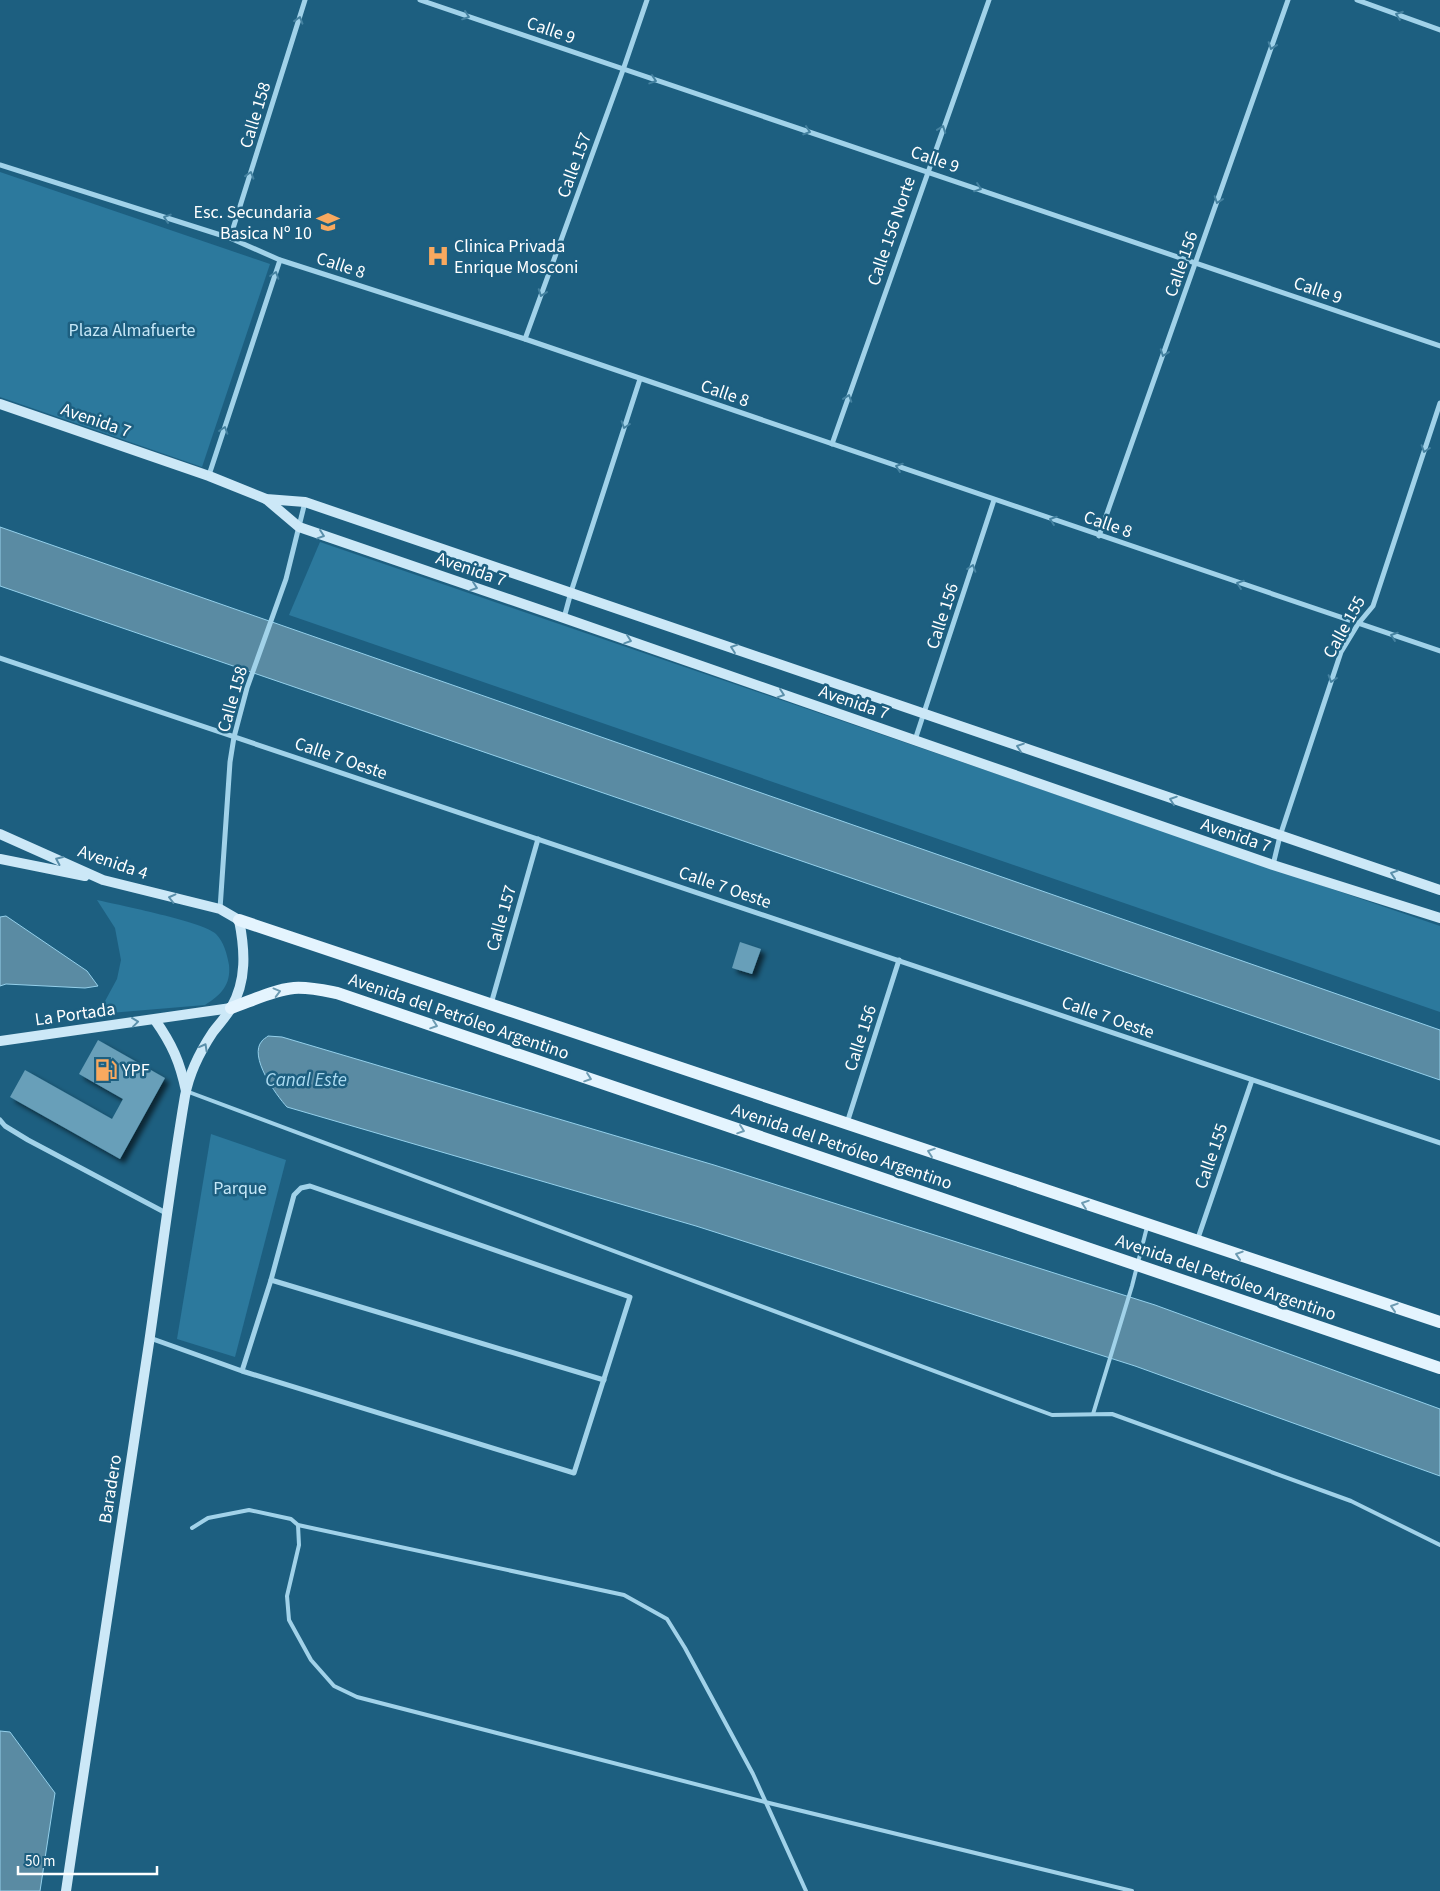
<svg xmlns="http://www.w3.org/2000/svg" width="1440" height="1891" font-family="'Source Sans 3',sans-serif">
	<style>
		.green { fill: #2c799d }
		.water { fill: #5a8ba3; stroke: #94d0eb }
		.building { fill: #679fb9; filter: url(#shadow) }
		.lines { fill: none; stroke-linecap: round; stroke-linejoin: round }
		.lane { stroke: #a1d2e9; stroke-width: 4 }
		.street { stroke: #a1d2e9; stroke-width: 5 }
		.secondary { stroke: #cce8f7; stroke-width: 10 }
		.primary { stroke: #e4f4fe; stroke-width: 12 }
		.oneway { stroke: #4582a0 }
		.oneway2 { stroke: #5a8faa }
		.oneway3 { stroke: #6d9bb2 }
		.labels { text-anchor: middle; stroke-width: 5; stroke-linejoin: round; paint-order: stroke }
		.street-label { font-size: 18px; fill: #fff; stroke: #1d5f80 }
		.poi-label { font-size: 18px; fill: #fff; stroke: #1d5f80; text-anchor: start }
		.park-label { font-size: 18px; fill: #c5e7f7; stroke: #1d5f80 }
		.water-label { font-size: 19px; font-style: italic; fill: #acdbf1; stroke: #1d5f80 }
	</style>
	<defs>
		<filter id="shadow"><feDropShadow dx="4.5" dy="4.5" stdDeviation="2.5" flood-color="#0009"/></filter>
	</defs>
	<rect width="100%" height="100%" fill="#1d5f80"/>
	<g class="green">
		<polygon points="0,172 270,264 202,467 0,397"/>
		<polygon points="320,542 1440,926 1440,1012 289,615"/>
		<path d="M 97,900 C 119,905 204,922 216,934 C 224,942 227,954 229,965 C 231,985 221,995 205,1005 L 98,1014 L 117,979 L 121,960 L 115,928 Z"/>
		<polygon points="211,1134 286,1160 235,1357 177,1339"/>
	</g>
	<g class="water">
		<polygon points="0,527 1440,1030 1440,1080 0,586"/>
		<polygon points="6,916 87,971 98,986 85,988 6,984 0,986 0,917"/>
		<path d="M 268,1036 L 282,1037 L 714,1165 L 1155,1305 L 1440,1409 L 1440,1476 L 1135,1366 L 696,1226 L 287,1107 C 276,1095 248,1056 262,1041 C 263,1039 266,1038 268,1036 Z"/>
		<polygon points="0,1731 10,1732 55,1793 40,1891 0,1891"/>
	</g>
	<g class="building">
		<polygon points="740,942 761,949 752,974 732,968"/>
		<polygon points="98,1040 165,1078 120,1159 10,1097 25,1070 112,1119 123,1099 79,1074"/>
	</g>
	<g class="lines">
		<g class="lane">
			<polyline points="186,1091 1052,1415 1112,1414 1351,1501 1440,1545"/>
			<polyline points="1093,1414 1132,1286 1147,1227"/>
			<polyline points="298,1525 299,1545 287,1596 289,1620 311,1660 334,1686 357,1697 765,1802 1132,1891"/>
			<polyline points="192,1528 208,1518 249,1510 291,1519 298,1525 624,1595 667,1619 685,1648 753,1774 806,1891"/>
		</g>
		<g class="street">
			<polyline points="420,0 1440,346"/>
			<polyline points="1357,0 1440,30"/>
			<polyline points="0,165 230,238 280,260 525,339 1440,651"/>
			<polyline points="230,238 305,0"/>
			<polyline points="525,339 623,70 647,0"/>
			<polyline points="832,444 989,0"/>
			<polyline points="209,475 280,260"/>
			<polyline points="1099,536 1288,0"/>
			<polyline points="564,618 571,592 640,379"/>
			<polyline points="0,658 1440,1143"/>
			<polyline points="915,740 994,500"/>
			<polyline points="1273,865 1280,836 1341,652 1358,624 1373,606 1440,403"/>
			<polyline points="220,909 230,762 234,737 247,688 286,579 305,502"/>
			<polyline points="491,1004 538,839"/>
			<polyline points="0,1120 5,1126 28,1140 166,1213"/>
			<polyline points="847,1123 899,960"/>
			<polyline points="1197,1241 1252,1080"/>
			<polyline points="271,1280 604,1380"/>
			<polyline points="150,1338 242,1371 574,1473 630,1297 310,1186 301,1188 294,1195 271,1280 242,1371"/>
		</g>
		<g class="secondary">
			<polyline points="0,404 209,476 266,499 305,502 1440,890"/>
			<polyline points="266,499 299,527 564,618 1273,865 1440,918"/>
			<path d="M 0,834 L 103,880 L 220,909 L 239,920 C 245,950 247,981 231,1008 C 226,1017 219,1024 213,1032 C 201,1050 189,1074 185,1096 C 171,1178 161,1260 149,1343 C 121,1525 93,1708 66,1891"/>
			<polyline points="0,859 85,876"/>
			<path d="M 155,1020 C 172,1044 180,1062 186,1091"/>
			<polyline points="0,1041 231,1008"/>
		</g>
		<g class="primary">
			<polyline points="239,920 1440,1322"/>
			<path d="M 231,1008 C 251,1001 273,990 294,988 C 309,987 322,990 337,993 L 1440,1368"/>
		</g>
	</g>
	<defs><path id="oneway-chevron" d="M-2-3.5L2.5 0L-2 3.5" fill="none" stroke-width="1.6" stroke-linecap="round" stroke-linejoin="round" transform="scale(1.25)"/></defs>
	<g class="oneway">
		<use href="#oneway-chevron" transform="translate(1399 15) rotate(-160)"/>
		<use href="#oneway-chevron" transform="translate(466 16) rotate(19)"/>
		<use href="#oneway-chevron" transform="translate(299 20) rotate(-73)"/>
		<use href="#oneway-chevron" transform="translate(1272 46) rotate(109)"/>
		<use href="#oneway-chevron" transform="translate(653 80) rotate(18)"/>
		<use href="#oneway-chevron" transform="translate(942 129) rotate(-70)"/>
		<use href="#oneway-chevron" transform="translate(807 131) rotate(18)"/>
		<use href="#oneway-chevron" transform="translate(250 175) rotate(-73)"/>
		<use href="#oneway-chevron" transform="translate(978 188) rotate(19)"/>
		<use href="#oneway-chevron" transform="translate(1218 200) rotate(109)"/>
		<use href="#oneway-chevron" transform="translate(167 218) rotate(-162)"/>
		<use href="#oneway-chevron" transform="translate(275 275) rotate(-72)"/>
		<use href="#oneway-chevron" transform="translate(542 293) rotate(110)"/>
		<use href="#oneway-chevron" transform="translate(1164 353) rotate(110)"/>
		<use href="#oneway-chevron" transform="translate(848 398) rotate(-71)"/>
		<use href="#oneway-chevron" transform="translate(625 425) rotate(108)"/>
		<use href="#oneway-chevron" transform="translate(224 430) rotate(-72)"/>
		<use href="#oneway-chevron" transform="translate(1425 449) rotate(108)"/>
		<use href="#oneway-chevron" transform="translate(899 467) rotate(-161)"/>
		<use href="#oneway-chevron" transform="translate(1053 520) rotate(-161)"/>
		<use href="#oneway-chevron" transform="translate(972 568) rotate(-72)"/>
		<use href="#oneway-chevron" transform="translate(1240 584) rotate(-161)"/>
		<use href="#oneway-chevron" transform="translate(1394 636) rotate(-161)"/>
		<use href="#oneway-chevron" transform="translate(1332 679) rotate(108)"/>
	</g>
	<g class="oneway2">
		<use href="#oneway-chevron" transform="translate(321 535) rotate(19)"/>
		<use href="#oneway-chevron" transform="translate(474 587) rotate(19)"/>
		<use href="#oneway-chevron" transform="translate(628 640) rotate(19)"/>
		<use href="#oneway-chevron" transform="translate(734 648) rotate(-161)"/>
		<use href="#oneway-chevron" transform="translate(781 694) rotate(19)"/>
		<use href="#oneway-chevron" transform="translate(1020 747) rotate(-161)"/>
		<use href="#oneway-chevron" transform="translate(1173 800) rotate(-161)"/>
		<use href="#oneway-chevron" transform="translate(59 860) rotate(-156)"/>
		<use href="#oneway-chevron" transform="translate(1394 874) rotate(-162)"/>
		<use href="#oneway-chevron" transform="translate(172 898) rotate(-166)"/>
		<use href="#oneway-chevron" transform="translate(135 1022) rotate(-7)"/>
		<use href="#oneway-chevron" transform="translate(204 1047) rotate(-61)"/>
	</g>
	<g class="oneway3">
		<use href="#oneway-chevron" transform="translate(277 992) rotate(-15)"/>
		<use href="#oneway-chevron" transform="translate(434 1025) rotate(19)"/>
		<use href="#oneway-chevron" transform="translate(588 1078) rotate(19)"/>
		<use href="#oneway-chevron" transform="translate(741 1130) rotate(19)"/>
		<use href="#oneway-chevron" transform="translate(931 1152) rotate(-161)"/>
		<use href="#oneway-chevron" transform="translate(1085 1204) rotate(-161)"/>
		<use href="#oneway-chevron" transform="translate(1239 1255) rotate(-162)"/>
		<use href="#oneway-chevron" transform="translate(1394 1307) rotate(-162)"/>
	</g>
	<defs>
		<symbol id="school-bare" viewBox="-9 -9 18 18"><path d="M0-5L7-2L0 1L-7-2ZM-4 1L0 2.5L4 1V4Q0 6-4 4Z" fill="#f9a95f" stroke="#1d5f80" stroke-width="2.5" paint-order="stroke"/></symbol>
		<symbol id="hospital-bare" viewBox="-9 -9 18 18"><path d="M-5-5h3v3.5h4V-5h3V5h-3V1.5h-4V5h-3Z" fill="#f9a95f" stroke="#1d5f80" stroke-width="2.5" paint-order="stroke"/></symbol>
		<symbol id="fuel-bare" viewBox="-9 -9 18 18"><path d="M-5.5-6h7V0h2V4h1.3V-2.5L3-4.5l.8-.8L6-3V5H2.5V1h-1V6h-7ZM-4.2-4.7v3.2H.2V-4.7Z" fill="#f9a95f" stroke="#1d5f80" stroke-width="2.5" paint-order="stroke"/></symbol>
	</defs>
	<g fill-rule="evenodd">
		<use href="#school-bare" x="312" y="206" width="32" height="32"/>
		<use href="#hospital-bare" x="422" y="240" width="32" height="32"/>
		<use href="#fuel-bare" x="90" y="1054" width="32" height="32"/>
	</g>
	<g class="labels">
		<g class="street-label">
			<text transform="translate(551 30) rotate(19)" y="6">Calle 9</text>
			<text transform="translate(255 115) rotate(-73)" y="6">Calle 158</text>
			<text transform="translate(935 159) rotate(19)" y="6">Calle 9</text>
			<text transform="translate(574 165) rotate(-70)" y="6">Calle 157</text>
			<text transform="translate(891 231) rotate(-71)" y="6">Calle 156 Norte</text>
			<text transform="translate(1181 264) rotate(-71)" y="6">Calle 156</text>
			<text transform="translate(341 265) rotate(18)" y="6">Calle 8</text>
			<text transform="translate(1318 290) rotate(19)" y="6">Calle 9</text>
			<text transform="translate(725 393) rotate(19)" y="6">Calle 8</text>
			<text transform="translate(96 420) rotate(19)" y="6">Avenida 7</text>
			<text transform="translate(1108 524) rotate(19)" y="6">Calle 8</text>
			<text transform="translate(471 569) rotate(19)" y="6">Avenida 7</text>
			<text transform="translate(942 616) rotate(-72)" y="6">Calle 156</text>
			<text transform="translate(1344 627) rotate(-61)" y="6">Calle 155</text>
			<text transform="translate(232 699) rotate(-74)" y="6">Calle 158</text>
			<text transform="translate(854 702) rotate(19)" y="6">Avenida 7</text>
			<text transform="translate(341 758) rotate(19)" y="6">Calle 7 Oeste</text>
			<text transform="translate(1236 835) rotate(19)" y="6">Avenida 7</text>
			<text transform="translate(113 862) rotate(19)" y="6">Avenida 4</text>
			<text transform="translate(725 887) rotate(19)" y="6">Calle 7 Oeste</text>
			<text transform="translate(501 918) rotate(-74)" y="6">Calle 157</text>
			<text transform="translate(75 1014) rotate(-8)" y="6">La Portada</text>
			<text transform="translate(459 1016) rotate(19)" y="6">Avenida del Petróleo Argentino</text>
			<text transform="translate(1108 1017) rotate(19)" y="6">Calle 7 Oeste</text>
			<text transform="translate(860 1038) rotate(-72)" y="6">Calle 156</text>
			<text transform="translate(842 1146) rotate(19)" y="6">Avenida del Petróleo Argentino</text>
			<text transform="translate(1211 1156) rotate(-71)" y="6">Calle 155</text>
			<text transform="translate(1226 1277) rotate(19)" y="6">Avenida del Petróleo Argentino</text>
			<text transform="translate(110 1489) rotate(-81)" y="6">Baradero</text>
		</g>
		<g class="poi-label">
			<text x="312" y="218" text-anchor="end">Esc. Secundaria<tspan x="312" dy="21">Basica Nº 10</tspan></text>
			<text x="454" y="252">Clinica Privada<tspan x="454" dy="21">Enrique Mosconi</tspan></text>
			<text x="122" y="1076">YPF</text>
		</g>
		<g class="park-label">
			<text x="132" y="336">Plaza Almafuerte</text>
			<text x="240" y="1194">Parque</text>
		</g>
		<g class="water-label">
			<text x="306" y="1086">Canal Este</text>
		</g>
	</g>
	<path d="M18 1866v8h139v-8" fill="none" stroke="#ffffff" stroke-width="2.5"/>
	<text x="25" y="1866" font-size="15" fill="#ffffff" stroke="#1d5f80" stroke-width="4" paint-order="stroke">50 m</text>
</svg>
